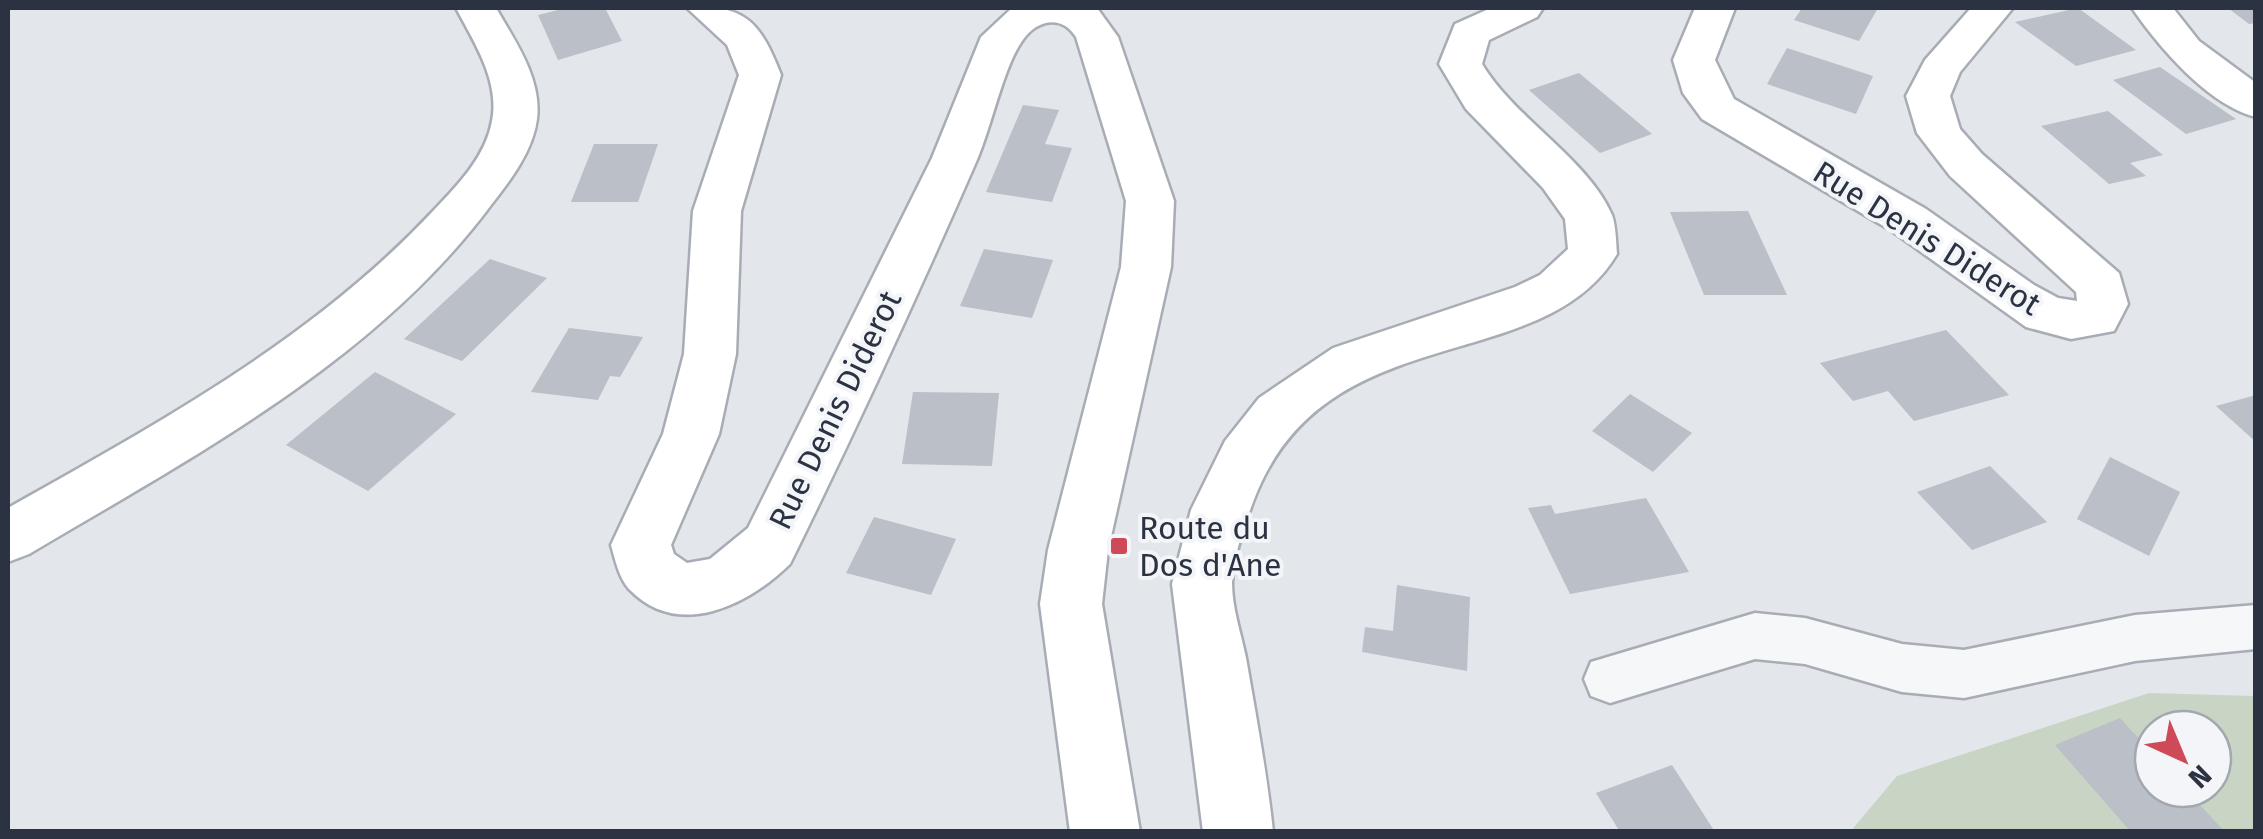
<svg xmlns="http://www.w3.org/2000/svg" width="2263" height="839" font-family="'Fira Sans',sans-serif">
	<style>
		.green { fill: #c8d5c4; fill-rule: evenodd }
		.building { fill: #babfc8 }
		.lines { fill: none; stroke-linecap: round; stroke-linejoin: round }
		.minor-casing { stroke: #a8adb5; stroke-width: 5 }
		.secondary-casing { stroke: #a8adb5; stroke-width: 5 }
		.minor { fill: #f6f7f9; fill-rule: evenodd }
		.secondary { fill: #fff; fill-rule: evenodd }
		.poi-dot { fill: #ce4a59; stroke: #f3f5f8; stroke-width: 4 }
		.labels { text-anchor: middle; stroke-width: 8; stroke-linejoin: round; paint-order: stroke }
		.street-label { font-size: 32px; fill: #2b3343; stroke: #f3f5f8 }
		.poi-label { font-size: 32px; fill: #2b3343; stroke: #f3f5f8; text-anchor: start }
	</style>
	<rect width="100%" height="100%" fill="#e3e6eb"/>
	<path class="green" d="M 2149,693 L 2255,696 L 2255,831 L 1850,832 L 1897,776 ZM 2153,729 L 2213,729 L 2213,789 L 2153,789 Z"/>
	<g class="building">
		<polygon points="566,8 605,8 622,41 558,60 538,15"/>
		<polygon points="1802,8 1878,8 1859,41 1794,20"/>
		<polygon points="2078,8 2136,50 2076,66 2015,22"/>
		<polygon points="2228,8 2256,8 2256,23 2249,24"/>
		<polygon points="1787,48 1873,76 1856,114 1767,84"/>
		<polygon points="2160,67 2236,119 2186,134 2113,80"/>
		<polygon points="1579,73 1652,134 1600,153 1529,90"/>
		<polygon points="1023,105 1059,110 1045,144 1072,148 1052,202 986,192"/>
		<polygon points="2108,111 2163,155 2130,163 2146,176 2109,184 2041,126"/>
		<polygon points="594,144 658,144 638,202 571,202"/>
		<polygon points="1748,211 1787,295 1704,295 1670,212"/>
		<polygon points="984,249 1053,260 1032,318 960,306"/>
		<polygon points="490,259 547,278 462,361 404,339"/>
		<polygon points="569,328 643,337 620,377 610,376 598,400 531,392"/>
		<polygon points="1946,330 2009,395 1914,421 1888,391 1853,401 1820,363"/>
		<polygon points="375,372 456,414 368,491 286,445"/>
		<polygon points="913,392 999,393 992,466 902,464"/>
		<polygon points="1630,394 1692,433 1653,472 1592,431"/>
		<polygon points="2256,395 2256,442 2216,406"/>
		<polygon points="2110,457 2180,492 2149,556 2077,519"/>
		<polygon points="1990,466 2047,522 1972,550 1917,492"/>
		<polygon points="1646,498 1689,572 1570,594 1528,508 1551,505 1555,514"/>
		<polygon points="874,517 956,539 931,595 846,573"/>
		<polygon points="1397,585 1470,597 1467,671 1362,652 1365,627 1393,631"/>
		<polygon points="2120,718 2153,754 2153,789 2185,789 2225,832 2131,832 2055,745"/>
		<polygon points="1672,765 1715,832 1620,832 1596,793"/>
	</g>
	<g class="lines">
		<defs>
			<polygon id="minor" points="2256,605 2256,649 2135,661 1964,698 1902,692 1805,664 1755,659 1610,703 1591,696 1584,679 1591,662 1755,613 1805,618 1902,644 1964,650 2135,615"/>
			<g id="secondary">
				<path d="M 456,8 L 496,8 C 515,41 542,79 537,119 C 533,151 510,181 491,205 C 374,362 194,456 29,554 L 8,562 L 8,508 C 160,422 314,339 435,209 C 458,185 486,156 492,121 C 500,81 474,42 456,8 Z"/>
				<path d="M 687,8 C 746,4 760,22 781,75 L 741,211 L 736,354 L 719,434 L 671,545 L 674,554 L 687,563 L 710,559 L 748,528 L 932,158 L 981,37 L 1012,8 L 1097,8 L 1118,37 L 1174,201 L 1171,267 L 1108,550 L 1102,604 L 1140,832 L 1070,832 L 1040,604 L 1048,550 L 1121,267 L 1126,201 L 1076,37 C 1062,15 1037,19 1022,41 C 1003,68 991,129 976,162 C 917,297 855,432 790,564 C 749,604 679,641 629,589 C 619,578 615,559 611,545 L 663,434 L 684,354 L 693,211 L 739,75 L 727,45 Z"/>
				<path d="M 1491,8 L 1543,8 L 1537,17 L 1489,40 L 1482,64 C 1515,119 1587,158 1612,215 C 1616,226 1616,242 1617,254 C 1542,380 1323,313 1253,502 C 1244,526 1233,557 1232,583 C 1232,608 1241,633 1246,658 C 1256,716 1267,773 1273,832 L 1203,832 L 1172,584 L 1191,510 L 1225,441 L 1259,398 L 1333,348 L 1515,287 L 1540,275 L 1568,249 L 1565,219 L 1543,188 L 1466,109 L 1439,64 L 1455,24 Z"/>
				<polygon points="1695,8 1735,8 1715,60 1734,99 1926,209 2034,285 2058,298 2077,301 2076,292 1950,176 1917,133 1906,96 1925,60 1971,8 2013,8 1960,72 1950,96 1960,129 1982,154 2119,273 2128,304 2114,331 2071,339 2026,327 1892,231 1702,119 1683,93 1673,60"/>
				<path d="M 2132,8 L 2173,8 L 2199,41 L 2256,83 L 2256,117 C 2208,105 2159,47 2132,8 Z"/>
			</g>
		</defs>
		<use href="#minor" class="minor-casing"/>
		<use href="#secondary" class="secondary-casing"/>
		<use href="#minor" class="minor"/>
		<use href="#secondary" class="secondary"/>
	</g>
	<rect class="poi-dot" x="1109" y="536" width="20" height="20" rx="5"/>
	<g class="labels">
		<g class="street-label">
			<text transform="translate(1927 238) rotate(32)" y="11">Rue Denis Diderot</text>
			<text transform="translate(835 410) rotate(-64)" y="11">Rue Denis Diderot</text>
		</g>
		<g class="poi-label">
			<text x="1139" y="539">Route du<tspan x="1139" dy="37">Dos d'Ane</tspan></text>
		</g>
	</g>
	<rect width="2263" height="839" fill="none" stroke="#2b3343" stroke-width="20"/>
	<g transform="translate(2183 759) rotate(136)"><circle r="48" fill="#f3f5f8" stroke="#a3a7b0" stroke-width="2.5"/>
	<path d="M0-8L18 38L0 25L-18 38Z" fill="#ce4a59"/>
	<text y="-15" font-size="28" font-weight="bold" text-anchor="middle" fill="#2b3343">N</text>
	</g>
</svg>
